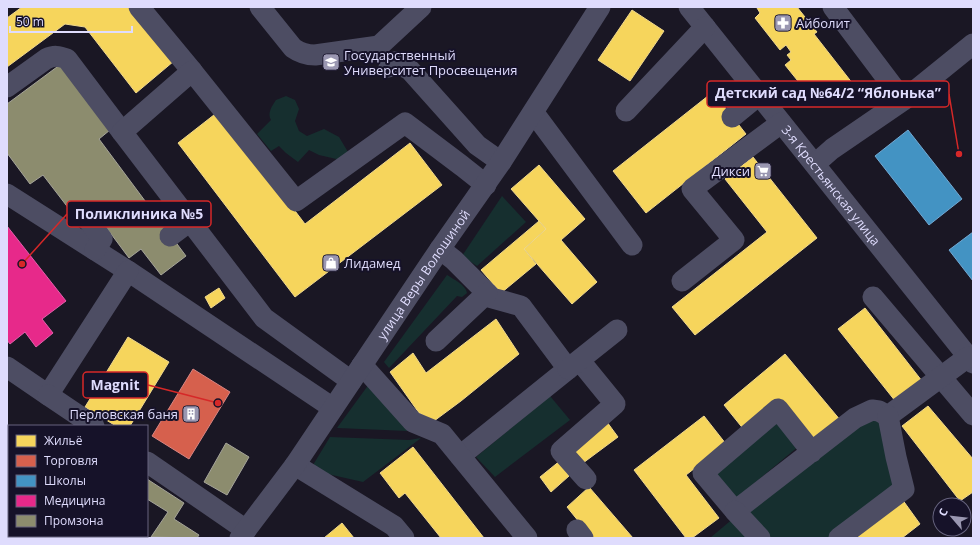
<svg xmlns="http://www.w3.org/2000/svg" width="980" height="545" font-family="'Open Sans',sans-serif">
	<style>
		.green { fill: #162f2f }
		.homes { fill: #f6d55c; stroke: #efd78c }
		.shops { fill: #d6604d; stroke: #d98582 }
		.schools { fill: #4393c3; stroke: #72a9d4 }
		.health { fill: #e7298a; stroke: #e55fac }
		.industry { fill: #8c8c6e; stroke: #a5a499 }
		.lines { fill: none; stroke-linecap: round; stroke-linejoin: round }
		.minor { stroke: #4d4d63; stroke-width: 21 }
		.labels { text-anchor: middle; stroke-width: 4; stroke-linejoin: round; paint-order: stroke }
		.poi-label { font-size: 13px; fill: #dfdcfd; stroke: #161229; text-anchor: start }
		.street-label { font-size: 13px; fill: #dfdcfd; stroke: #161229 }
		.leader { fill: none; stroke: #d62828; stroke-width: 1.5 }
		.callout-dot { fill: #d62828; stroke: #161229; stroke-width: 1.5 }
		.callout { fill: #161229; stroke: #d62828; stroke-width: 1.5 }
		.callout-label { font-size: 14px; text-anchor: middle; font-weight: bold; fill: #dfdcfd }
	</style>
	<rect width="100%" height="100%" fill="#1a1724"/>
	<g class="green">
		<path d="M 286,96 L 295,100 L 299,109 L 295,121 L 299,131 L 307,136 L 324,129 L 339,137 L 351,157 L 345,161 L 319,155 L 309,150 L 298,162 L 286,153 L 279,146 L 271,151 L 257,134 L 271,120 C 267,113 272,106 276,100 Z"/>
		<polygon points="502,196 526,222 477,266 462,256"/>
		<path d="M 447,275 C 453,279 466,285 467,293 L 462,297 L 457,296 L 389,368 L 384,362 Z"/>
		<polygon points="372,380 408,431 337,428"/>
		<polygon points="550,396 570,420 495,477 476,457"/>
		<polygon points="879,411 899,486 831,538 770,538 735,504"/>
		<polygon points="775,414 799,446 733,501 707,474"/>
		<polygon points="330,437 409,440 421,438 363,482 310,470"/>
		<polygon points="735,517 753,538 710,538"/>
	</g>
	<g class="homes">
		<polygon points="22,7 131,7 174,61 136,93 85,27 65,24 7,67 7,18"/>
		<polygon points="758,7 797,7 817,32 814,34 853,84 846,90 850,96 838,106 833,100 827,105 816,92 810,96 785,65 791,60 787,55 791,52 786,45 780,50 755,18 760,13 757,8"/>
		<polygon points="632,10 664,31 630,81 598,60"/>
		<polygon points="713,92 746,134 646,213 613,171"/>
		<polygon points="219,111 305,224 410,143 442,185 295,297 178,143"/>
		<polygon points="753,157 817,238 695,335 672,307 767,232 725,179"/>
		<polygon points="539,165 585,219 561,240 597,282 572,304 524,249 546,229 511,189"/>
		<polygon points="539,221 546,229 524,249 536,264 501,293 481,270"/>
		<polygon points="219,288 225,298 211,308 205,297"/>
		<polygon points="865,308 922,381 896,402 838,329"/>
		<polygon points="496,319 519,354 461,401 434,421 419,413 390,372 413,353 426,373"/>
		<polygon points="128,337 169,362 130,426 116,426 85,407"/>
		<polygon points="785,354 841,421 815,443 780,401 745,431 724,405"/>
		<polygon points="928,406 973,459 973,492 960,501 902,426"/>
		<polygon points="704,416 726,444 686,475 719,518 692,538 686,538 634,470"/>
		<polygon points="607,422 618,437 583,463 572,449"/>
		<polygon points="413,447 484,538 441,538 405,493 399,498 380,473"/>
		<polygon points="561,460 564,469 569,476 551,492 540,477"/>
		<polygon points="589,487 633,538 592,538 567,507"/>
		<polygon points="902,499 920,524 902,538 849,538"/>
		<polygon points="342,523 354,538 324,538"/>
	</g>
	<polygon class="shops" points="193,369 230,392 189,459 152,436"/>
	<g class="schools">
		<polygon points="908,130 962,199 929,225 875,156"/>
		<polygon points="973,232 973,281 949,250"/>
	</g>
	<polygon class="health" points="7,226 66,301 42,319 53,333 36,347 25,332 10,344 7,340"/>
	<g class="industry">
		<polygon points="61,64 110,130 99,139 186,256 161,275 141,249 129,258 91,207 76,218 43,175 30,184 7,153 7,104"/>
		<polygon points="226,443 249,457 227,495 204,482"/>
		<polygon points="147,479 184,503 174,519 199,535 197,538 151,537 168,512 147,499"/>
	</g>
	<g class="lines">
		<g class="minor">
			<polyline points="139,7 192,71"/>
			<path d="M 260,7 L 293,48 C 300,53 306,55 315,55 L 379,46 L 421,7"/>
			<path id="s1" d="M 689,7 L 973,363"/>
			<polyline points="833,7 894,88"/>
			<polyline points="389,67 395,62 410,70 477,145 501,162"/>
			<path d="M 7,87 L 46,59 C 54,55 59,56 67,59 L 122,132"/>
			<polyline points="626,111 705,27"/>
			<polyline points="534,113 632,245"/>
			<polyline points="732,117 759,95"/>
			<polyline points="815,164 832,149 905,99 973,44"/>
			<polyline points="7,194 128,271 333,408"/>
			<polyline points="83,213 102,239 95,250"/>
			<polyline points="170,236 190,221"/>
			<polyline points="440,249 454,260 492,298 521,306 568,369 460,456"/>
			<polyline points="682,281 734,240 692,189 781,123"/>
			<polyline points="873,297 973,415"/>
			<polyline points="436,341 487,293"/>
			<polyline points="580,361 615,404 561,451 586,479"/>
			<polyline points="362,365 413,422 442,434 527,538"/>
			<polyline points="7,367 48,395 128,271"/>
			<polyline points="568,369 617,330"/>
			<polyline points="351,381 264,318 122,132 192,71 296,201 405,123 462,166 486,185"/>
			<polyline points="48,395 94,426"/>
			<polyline points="812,452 778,409 703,473 735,511 855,418 872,410 879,411 888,416 968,357"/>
			<polyline points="147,462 246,530"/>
			<polyline points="295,465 394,526 404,538"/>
			<polyline points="735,511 760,538"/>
			<polyline points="577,530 583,538"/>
			<path id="s2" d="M 240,538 L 295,465 L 440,249 L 501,162 L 600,7"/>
			<polyline points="839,538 904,489 896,457 888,416"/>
		</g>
	</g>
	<defs>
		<symbol id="pharmacy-square" viewBox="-11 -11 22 22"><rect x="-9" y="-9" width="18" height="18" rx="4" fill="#9a97b1" stroke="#161229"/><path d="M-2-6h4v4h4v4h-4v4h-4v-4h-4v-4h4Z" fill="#fff"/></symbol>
		<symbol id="university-square" viewBox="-11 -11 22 22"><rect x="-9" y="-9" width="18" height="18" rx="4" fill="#9a97b1" stroke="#161229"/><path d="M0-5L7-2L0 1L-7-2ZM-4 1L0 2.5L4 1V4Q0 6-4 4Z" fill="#fff"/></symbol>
		<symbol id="supermarket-square" viewBox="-11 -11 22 22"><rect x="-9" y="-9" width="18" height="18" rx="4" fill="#9a97b1" stroke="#161229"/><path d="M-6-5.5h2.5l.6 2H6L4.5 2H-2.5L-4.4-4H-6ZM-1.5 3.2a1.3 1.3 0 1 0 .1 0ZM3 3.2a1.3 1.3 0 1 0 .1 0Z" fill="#fff"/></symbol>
		<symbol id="shop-square" viewBox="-11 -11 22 22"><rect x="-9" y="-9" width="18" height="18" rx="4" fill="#9a97b1" stroke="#161229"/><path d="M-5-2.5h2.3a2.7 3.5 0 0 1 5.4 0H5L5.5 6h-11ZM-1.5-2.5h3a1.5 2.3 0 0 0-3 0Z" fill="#fff"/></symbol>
		<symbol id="building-square" viewBox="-11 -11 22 22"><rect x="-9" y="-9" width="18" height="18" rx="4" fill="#9a97b1" stroke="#161229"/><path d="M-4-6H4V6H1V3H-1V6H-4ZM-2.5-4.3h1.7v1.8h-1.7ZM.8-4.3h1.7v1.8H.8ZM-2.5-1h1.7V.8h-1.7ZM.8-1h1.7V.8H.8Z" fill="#fff"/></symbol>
	</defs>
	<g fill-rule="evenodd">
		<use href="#pharmacy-square" x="773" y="13" width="20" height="20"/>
		<use href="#university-square" x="321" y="52" width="20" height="20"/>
		<use href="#supermarket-square" x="753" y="161" width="20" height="20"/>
		<use href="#shop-square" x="321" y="253" width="20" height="20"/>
		<use href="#building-square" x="181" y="404" width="20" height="20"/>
	</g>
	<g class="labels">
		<g class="poi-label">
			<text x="796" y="28">Айболит</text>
			<text x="344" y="60">Государственный<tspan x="344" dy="15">Университет Просвещения</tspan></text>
			<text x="750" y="176" text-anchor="end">Дикси</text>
			<text x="344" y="268">Лидамед</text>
			<text x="178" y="419" text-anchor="end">Перловская баня</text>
		</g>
		<g class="street-label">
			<text dy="5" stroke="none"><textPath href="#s1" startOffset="228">3-я Крестьянская улица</textPath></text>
			<text dy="5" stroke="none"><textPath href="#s2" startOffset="321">улица Веры Волошиной</textPath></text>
		</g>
	</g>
	<path class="leader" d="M959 154L949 94M22 264L67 214M218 403L148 385"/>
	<g class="callout-dot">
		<circle cx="959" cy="154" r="4"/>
		<circle cx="22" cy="264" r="4"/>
		<circle cx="218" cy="403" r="4"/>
	</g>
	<g class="callout">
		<rect x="707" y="81" width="242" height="26" rx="4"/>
		<rect x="67" y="201" width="144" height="26" rx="4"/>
		<rect x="83" y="372" width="65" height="26" rx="4"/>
	</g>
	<g class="callout-label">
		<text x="828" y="98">Детский сад №64/2 “Яблонька”</text>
		<text x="139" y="219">Поликлиника №5</text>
		<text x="115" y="390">Magnit</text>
	</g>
	<rect width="980" height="545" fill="none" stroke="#dfdcfd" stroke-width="16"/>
	<rect x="8" y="425" width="140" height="112" fill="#161229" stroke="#66637e"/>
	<rect x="16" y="435" width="20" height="12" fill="#f6d55c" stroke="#66637e"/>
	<text x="44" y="445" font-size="12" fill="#dfdcfd">Жильё</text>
	<rect x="16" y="455" width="20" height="12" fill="#d6604d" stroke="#66637e"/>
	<text x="44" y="465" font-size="12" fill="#dfdcfd">Торговля</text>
	<rect x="16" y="475" width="20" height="12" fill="#4393c3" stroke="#66637e"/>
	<text x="44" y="485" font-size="12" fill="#dfdcfd">Школы</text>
	<rect x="16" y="495" width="20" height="12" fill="#e7298a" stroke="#66637e"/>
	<text x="44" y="505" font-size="12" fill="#dfdcfd">Медицина</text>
	<rect x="16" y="515" width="20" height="12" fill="#8c8c6e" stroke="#66637e"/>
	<text x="44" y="525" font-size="12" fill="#dfdcfd">Промзона</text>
	<g transform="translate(952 517) rotate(298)"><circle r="19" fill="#161229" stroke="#66637e"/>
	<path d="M0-3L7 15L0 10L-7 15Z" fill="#9a97b1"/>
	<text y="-6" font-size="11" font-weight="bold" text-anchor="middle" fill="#dfdcfd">С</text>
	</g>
	<path d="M10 26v6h122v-6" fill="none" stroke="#dfdcfd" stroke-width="2"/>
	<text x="16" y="26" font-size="12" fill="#dfdcfd" stroke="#161229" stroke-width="3" paint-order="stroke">50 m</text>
</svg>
